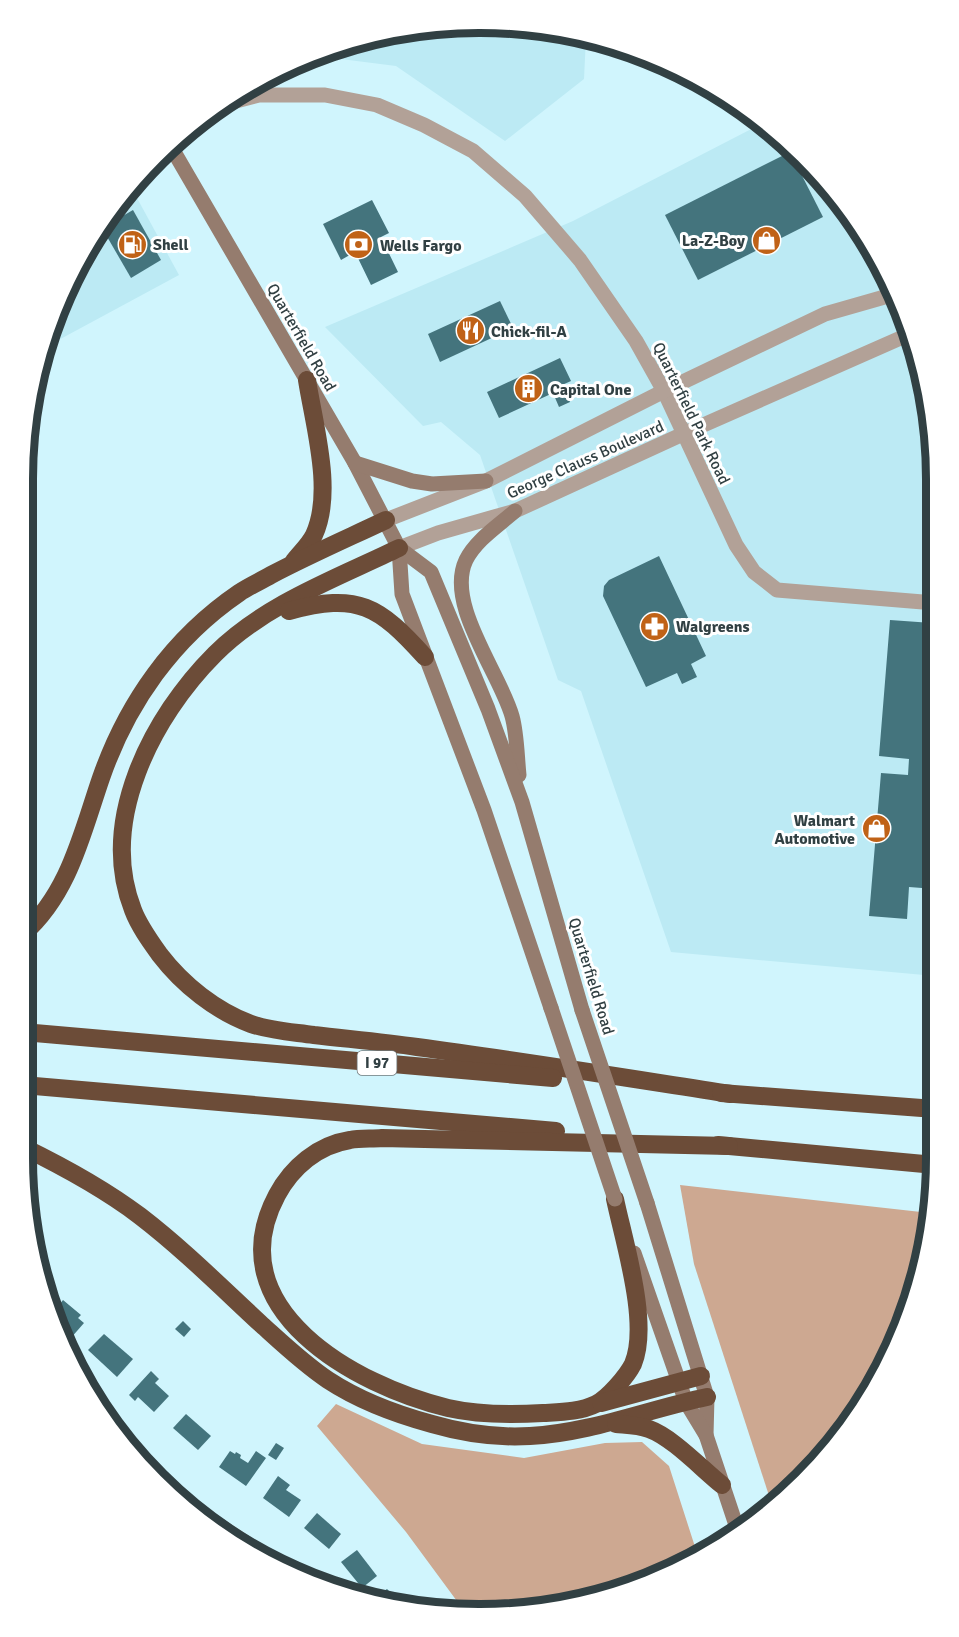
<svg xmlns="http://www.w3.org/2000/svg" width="959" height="1637" font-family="Signika,sans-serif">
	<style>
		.built { fill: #bceaf4 }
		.forest { fill: #cda891 }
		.building { fill: #44747d }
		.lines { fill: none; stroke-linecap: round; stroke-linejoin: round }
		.street { stroke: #b2a197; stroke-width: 15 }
		.secondary { stroke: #957c6e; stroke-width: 15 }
		.highway { stroke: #6c4c38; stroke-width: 18 }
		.secondary-bridge { stroke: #957c6e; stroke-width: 15 }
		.labels { text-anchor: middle; stroke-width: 6; stroke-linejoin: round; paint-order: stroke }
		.shield { fill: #fff; stroke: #6f797b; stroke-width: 1.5 }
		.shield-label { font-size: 15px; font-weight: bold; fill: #314043 }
		.poi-label { font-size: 16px; font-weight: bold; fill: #314043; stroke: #fff; text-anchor: start }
		.street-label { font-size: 16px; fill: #314043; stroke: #fff }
		.rim { fill: none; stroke: #314043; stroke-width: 8 }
	</style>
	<rect width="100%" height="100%" fill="#d0f5fd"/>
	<g class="built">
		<polygon points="480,23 569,31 586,37 584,79 505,141 396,66 325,57 296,62 305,57 391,31"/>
		<polygon points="761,124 823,178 875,251 912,333 935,449 935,976 671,952 581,691 558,680 480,455 441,422 423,426 325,327 573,221"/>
		<polygon points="131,187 179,275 53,343 47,332 100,225"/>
	</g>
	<g class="forest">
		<polygon points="680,1185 930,1213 912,1305 859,1412 772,1505 694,1264"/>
		<polygon points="336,1404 422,1444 524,1458 605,1443 642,1442 669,1466 697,1553 626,1590 479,1614 465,1612 406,1532 317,1426"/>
	</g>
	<g class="building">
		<polygon points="790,152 823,217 698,280 665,215"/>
		<polygon points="372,200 389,233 381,237 398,272 371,285 355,252 341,260 323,224"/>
		<polygon points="133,210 161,260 131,278 102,228"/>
		<polygon points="74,278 81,283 66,303 63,301"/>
		<polygon points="500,301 513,328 440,362 428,334"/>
		<polygon points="560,358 571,381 562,385 570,402 559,407 553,393 499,418 487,392"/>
		<polygon points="659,556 706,656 691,664 697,677 682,684 677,673 646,687 603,596 604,586 609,580"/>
		<polygon points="890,620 932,623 929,666 935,666 935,889 909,887 907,919 869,916 881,773 908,775 909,759 879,756"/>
		<polygon points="63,1300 81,1315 78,1318 84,1323 70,1339 64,1334 66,1332 57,1324 52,1314"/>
		<polygon points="183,1321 191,1329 184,1337 175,1329"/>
		<polygon points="104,1334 133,1359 117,1377 88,1350"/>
		<polygon points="151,1371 159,1379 155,1383 169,1396 154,1412 138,1397 135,1401 129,1395"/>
		<polygon points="186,1414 211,1436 198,1450 173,1428"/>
		<polygon points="276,1443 284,1448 276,1460 268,1455"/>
		<polygon points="230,1451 235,1454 236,1452 241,1455 240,1458 248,1463 256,1451 266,1458 246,1486 219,1467"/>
		<polygon points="278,1476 290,1485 286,1490 301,1500 289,1517 263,1498"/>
		<polygon points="317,1513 341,1534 329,1549 304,1528"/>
		<polygon points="357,1550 377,1576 362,1588 341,1562"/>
		<polygon points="387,1589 390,1592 397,1601 376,1597"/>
	</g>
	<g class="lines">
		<g class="street">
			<polyline points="217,106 259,95 325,95 377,105 424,125 473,151 525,196 580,260 636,341 664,391 736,545 754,572 777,590 935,603"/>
			<polyline points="386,520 486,481 664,391 825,314 895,294"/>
			<polyline points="399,548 438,533 515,511 683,434 912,333"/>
			<polyline points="115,1433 162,1478"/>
			<polyline points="199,1512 272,1560"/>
		</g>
		<g class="secondary">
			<polyline points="170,145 355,463 399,548 402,594 484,810 551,1008"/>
			<polyline points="355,463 412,481 432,484 486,481"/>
			<path d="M 515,511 C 498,526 476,540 466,560 C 445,604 500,673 512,716 C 517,734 517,756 519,775"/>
			<polyline points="399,548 431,572 488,709 522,802 582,1010"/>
			<polyline points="647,1203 707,1397 706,1435"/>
			<polyline points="634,1253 686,1402 706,1435 738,1531"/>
		</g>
		<g class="highway">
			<path d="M 399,548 C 337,578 265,604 215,654 C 152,717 98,821 133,910 C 139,926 150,941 160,955 C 183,985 216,1011 251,1024 C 271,1031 293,1032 314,1035 C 348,1039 383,1042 417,1047 C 522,1061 627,1078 731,1094"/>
			<path d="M 294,561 C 300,553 309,545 314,535 C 334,492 314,425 307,380"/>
			<path d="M 289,611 C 358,592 379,606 425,657"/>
			<path d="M 23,934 C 69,894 82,833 101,778 C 127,703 173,638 239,593 C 249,586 261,581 271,575 C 309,555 348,538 386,520"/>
			<polyline points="23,1032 553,1078"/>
			<polyline points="23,1085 556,1131"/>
			<polyline points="721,1093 935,1109"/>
			<polyline points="718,1145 935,1165"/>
			<path d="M 23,1147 C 64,1167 103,1188 140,1216 C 183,1249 222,1288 262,1325 C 283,1344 304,1364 328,1380 C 360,1401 395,1414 432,1424 C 463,1433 497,1438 530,1436 C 590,1433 649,1409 707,1397"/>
			<path d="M 615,1199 C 624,1242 650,1324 633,1364 C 627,1376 608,1398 596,1404 C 580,1412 560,1412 543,1413 C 511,1415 479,1415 448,1408 C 356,1386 216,1309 277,1195 C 292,1167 318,1145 350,1140 C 360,1138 372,1139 382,1138 L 729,1146"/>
			<polyline points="601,1403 701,1376"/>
			<path d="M 616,1424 C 627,1425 638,1425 649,1429 C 672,1437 702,1469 722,1485"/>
		</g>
		<g class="secondary-bridge">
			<polyline points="551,1008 615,1199"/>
			<polyline points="582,1010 647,1203"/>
		</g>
	</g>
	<defs>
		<symbol id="shop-disc" viewBox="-11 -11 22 22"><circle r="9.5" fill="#c06217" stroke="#fff"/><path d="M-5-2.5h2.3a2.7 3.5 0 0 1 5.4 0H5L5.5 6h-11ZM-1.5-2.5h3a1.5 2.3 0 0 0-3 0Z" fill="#fff"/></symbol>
		<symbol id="fuel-disc" viewBox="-11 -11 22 22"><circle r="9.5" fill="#c06217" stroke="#fff"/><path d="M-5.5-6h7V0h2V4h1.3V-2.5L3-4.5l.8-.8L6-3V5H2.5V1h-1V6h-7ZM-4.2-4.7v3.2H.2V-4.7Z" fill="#fff"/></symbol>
		<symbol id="bank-disc" viewBox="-11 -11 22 22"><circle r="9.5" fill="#c06217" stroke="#fff"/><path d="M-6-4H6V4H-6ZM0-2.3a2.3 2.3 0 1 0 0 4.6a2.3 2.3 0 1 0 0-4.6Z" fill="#fff"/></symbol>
		<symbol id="restaurant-disc" viewBox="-11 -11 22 22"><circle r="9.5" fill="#c06217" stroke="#fff"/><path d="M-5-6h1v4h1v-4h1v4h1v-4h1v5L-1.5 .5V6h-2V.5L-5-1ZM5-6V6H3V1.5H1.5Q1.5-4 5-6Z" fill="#fff"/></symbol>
		<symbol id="building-disc" viewBox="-11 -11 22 22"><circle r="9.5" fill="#c06217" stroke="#fff"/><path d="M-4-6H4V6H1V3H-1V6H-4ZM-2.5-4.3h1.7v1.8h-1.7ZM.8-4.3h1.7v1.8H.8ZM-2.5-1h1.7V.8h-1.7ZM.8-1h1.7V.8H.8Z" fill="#fff"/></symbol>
		<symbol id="pharmacy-disc" viewBox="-11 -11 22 22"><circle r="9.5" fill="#c06217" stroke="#fff"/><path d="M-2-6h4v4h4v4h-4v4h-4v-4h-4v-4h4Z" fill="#fff"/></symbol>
	</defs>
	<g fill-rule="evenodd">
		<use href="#shop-disc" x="750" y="224" width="33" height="33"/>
		<use href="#fuel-disc" x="116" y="228" width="33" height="33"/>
		<use href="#bank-disc" x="342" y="228" width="33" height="33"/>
		<use href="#restaurant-disc" x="454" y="314" width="33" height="33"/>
		<use href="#building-disc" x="512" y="372" width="33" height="33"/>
		<use href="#pharmacy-disc" x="638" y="610" width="33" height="33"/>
		<use href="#shop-disc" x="860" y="812" width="33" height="33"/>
	</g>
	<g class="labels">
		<rect class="shield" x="357.5" y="1051" width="39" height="24" rx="4.5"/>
		<g class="shield-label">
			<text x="377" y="1068">I 97</text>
		</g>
		<g class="poi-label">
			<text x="745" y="246" text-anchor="end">La-Z-Boy</text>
			<text x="153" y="250">Shell</text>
			<text x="380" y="251">Wells Fargo</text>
			<text x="491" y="337">Chick-fil-A</text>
			<text x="550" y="395">Capital One</text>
			<text x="676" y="632">Walgreens</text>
			<text x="855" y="826" text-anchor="end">Walmart<tspan x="855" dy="18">Automotive</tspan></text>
		</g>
		<g class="street-label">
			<text transform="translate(302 337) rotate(60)" y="6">Quarterfield Road</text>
			<text transform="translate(692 413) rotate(64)" y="6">Quarterfield Park Road</text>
			<text transform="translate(585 459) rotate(-24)" y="6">George Clauss Boulevard</text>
			<text transform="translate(592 976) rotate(73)" y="6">Quarterfield Road</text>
		</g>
	</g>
	<path d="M0 0H959V1637H0ZM479 33H480A446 446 0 0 1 926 479V1158A446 446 0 0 1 480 1604H479A446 446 0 0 1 33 1158V479A446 446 0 0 1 479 33Z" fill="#fff" fill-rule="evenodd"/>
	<path class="rim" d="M479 33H480A446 446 0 0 1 926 479V1158A446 446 0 0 1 480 1604H479A446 446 0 0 1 33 1158V479A446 446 0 0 1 479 33Z"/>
</svg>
